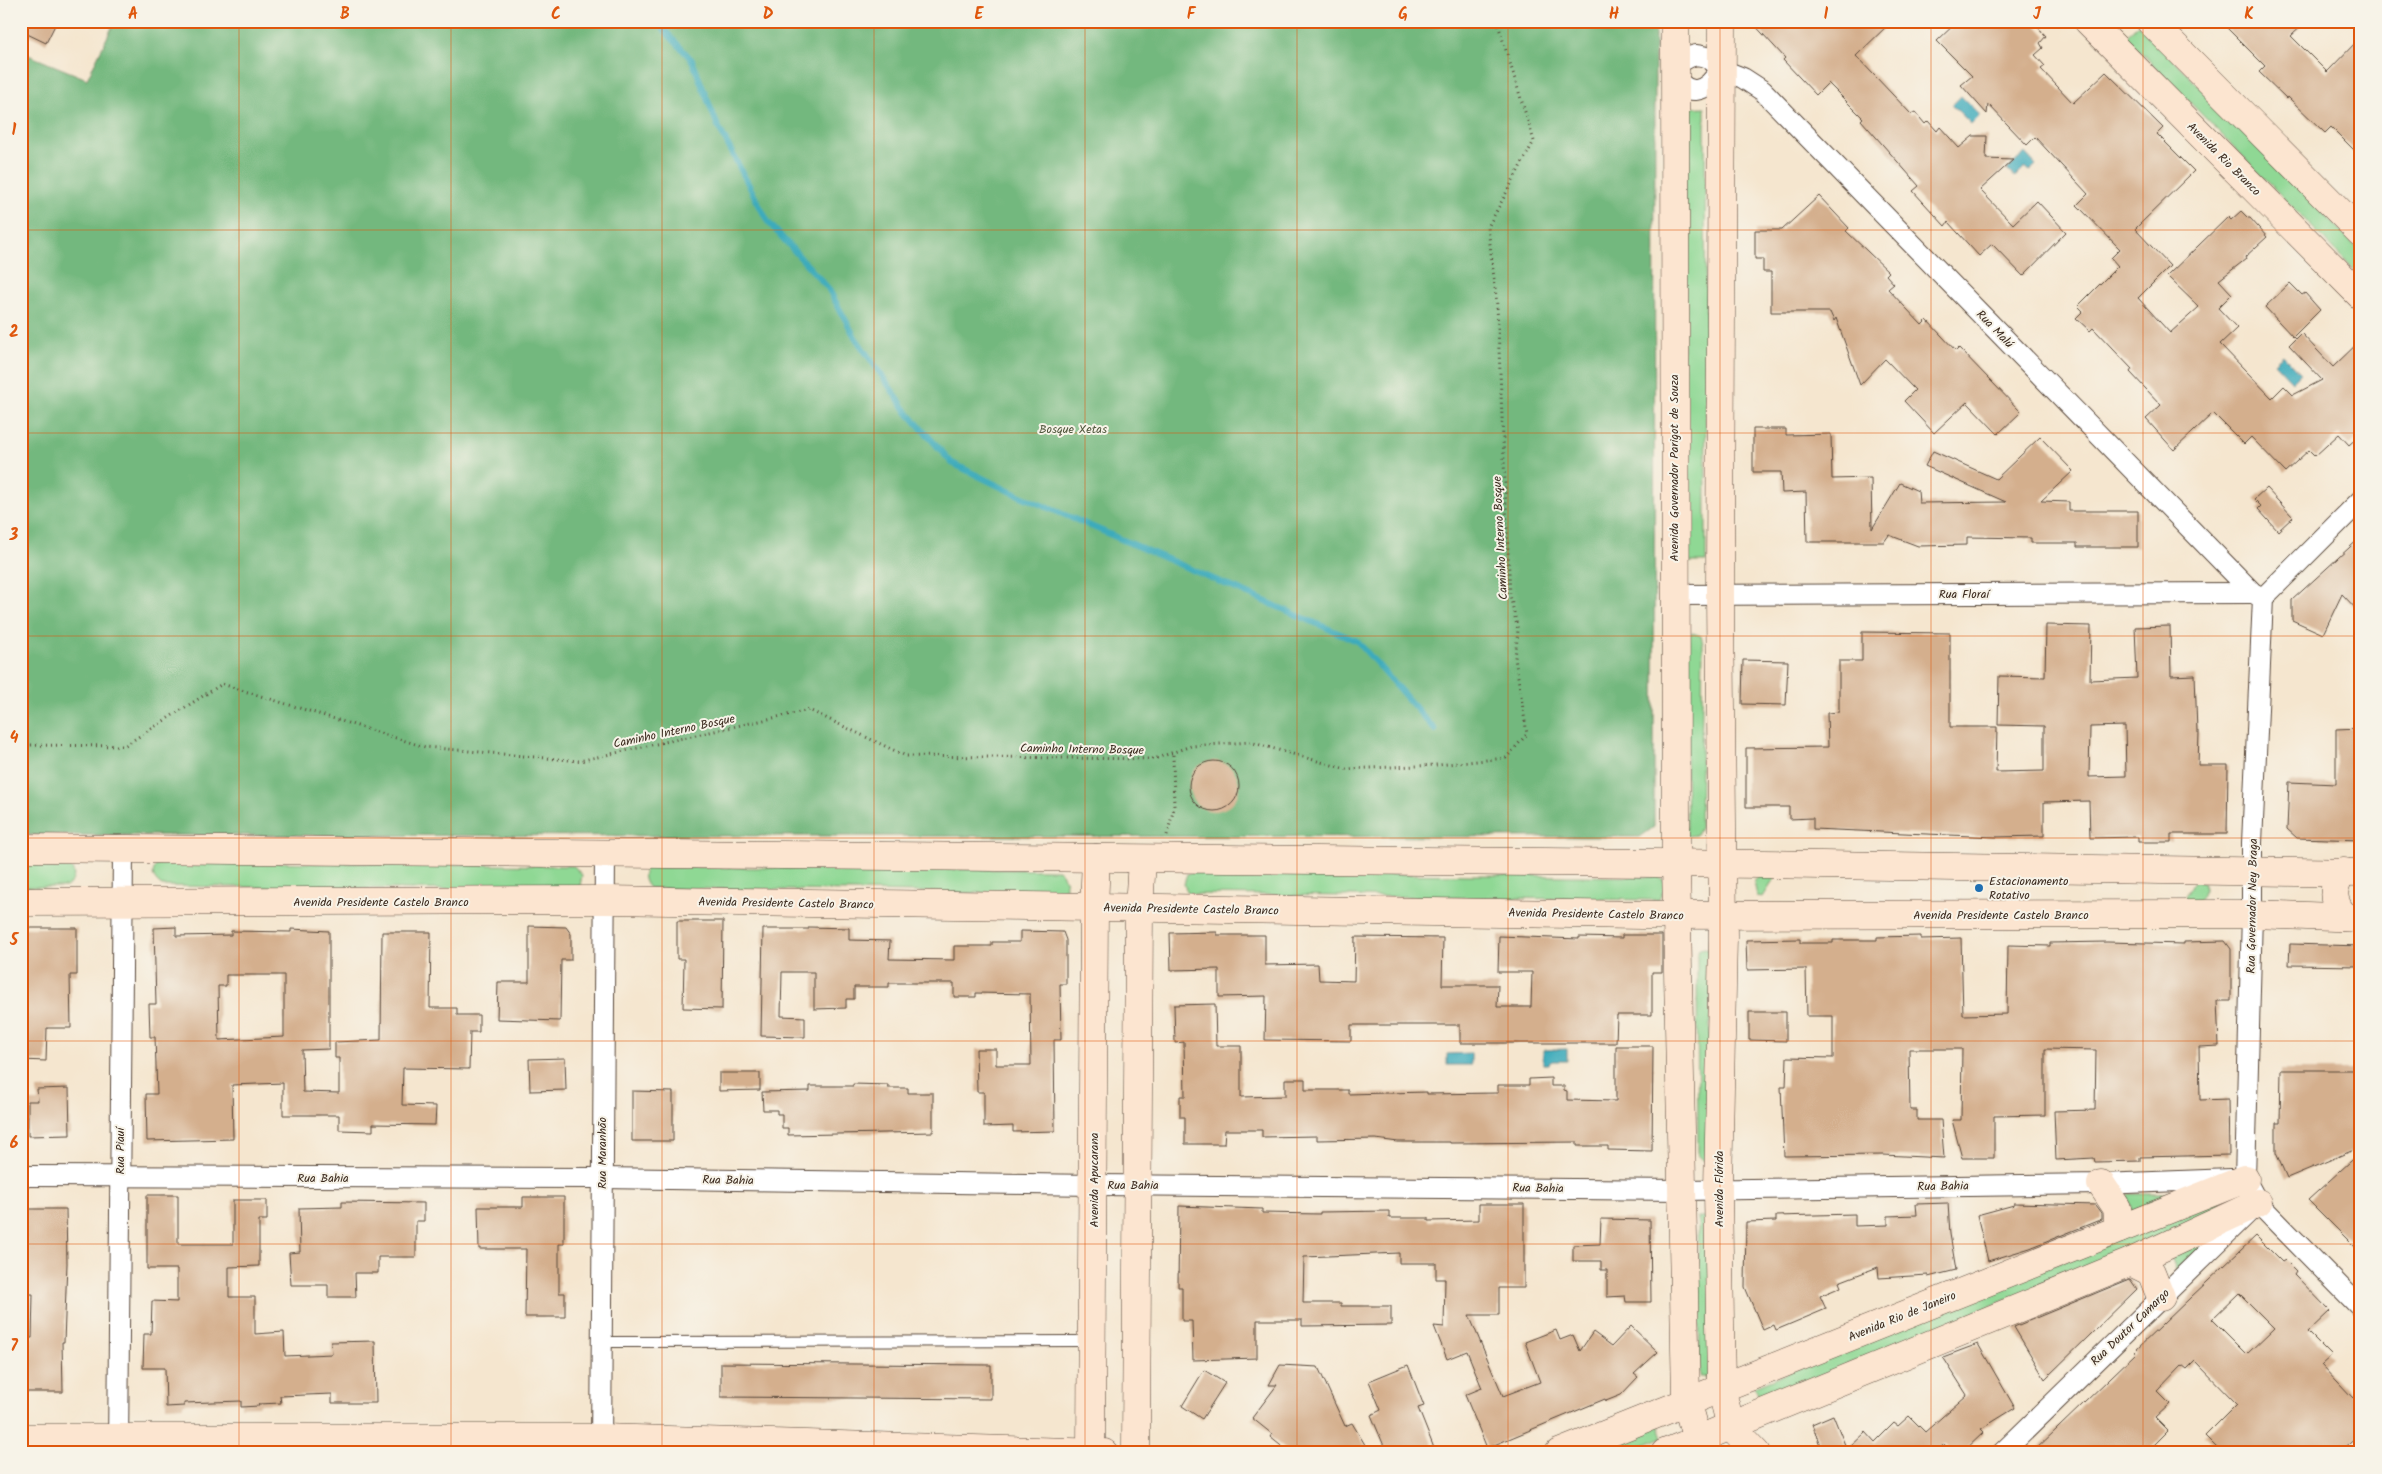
<svg xmlns="http://www.w3.org/2000/svg" width="2382" height="1474" font-family="Kalam,sans-serif">
	<style>
		.green { fill: #8fd894; stroke: #658159 }
		.forest { fill: #73b87e; stroke: #57714e }
		.water { fill: #3cabbb; stroke: #3c6a6c }
		.lines { fill: none; stroke-linecap: round; stroke-linejoin: round }
		.stream { stroke: #3cabbb; stroke-width: 6 }
		.building { fill: #d4af8d; fill-rule: evenodd }
		.lane-casing { stroke: #574639; stroke-width: 12 }
		.street-casing { stroke: #574639; stroke-width: 22 }
		.secondary-casing { stroke: #574639; stroke-width: 29 }
		.path { stroke: #574639; stroke-width: 3; stroke-dasharray: 1 4; stroke-linecap: butt }
		.lane { stroke: #fff; stroke-width: 10 }
		.street { stroke: #fff; stroke-width: 20 }
		.secondary { stroke: #fce5d0; stroke-width: 28 }
		.grid { fill: none; stroke: #df570d; stroke-width: 1; stroke-opacity: 0.55 }
		.poi-dot { fill: #1f6fb2; stroke: #f7f3e8; stroke-width: 2 }
		.labels { text-anchor: middle; stroke-width: 4; stroke-linejoin: round; paint-order: stroke }
		.street-label { font-size: 12px; fill: #3b2a1e; stroke: #f7f3e8 }
		.park-label { font-size: 12px; fill: #50563c; stroke: #f7f3e8 }
		.poi-label { font-size: 12px; fill: #3b2a1e; stroke: #f7f3e8; text-anchor: start }
		.neatline { fill: none; stroke: #df570d; stroke-width: 2 }
		.grid-label { font-size: 16px; text-anchor: middle; font-weight: bold; fill: #df570d }
	</style>
	<rect width="100%" height="100%" fill="#f7f3e8"/>
	<filter id="ink" filterUnits="userSpaceOnUse"><feTurbulence type="fractalNoise" baseFrequency=".02" numOctaves="2"/><feDisplacementMap in="SourceGraphic" scale="10" xChannelSelector="R" yChannelSelector="G"/><feConvolveMatrix kernelMatrix="1 2 1 2 8 2 1 2 1" color-interpolation-filters="sRGB"/></filter>
	<filter id="wash" filterUnits="userSpaceOnUse"><feTurbulence type="fractalNoise" baseFrequency=".0096" numOctaves="4" result="noise"/><feDisplacementMap in="SourceGraphic" scale="20" xChannelSelector="R" yChannelSelector="G"/><feGaussianBlur stdDeviation="1.12" result="paint"/><feColorMatrix in="noise" values="0 0 0 0 0 0 0 0 0 0 0 0 0 0 0 0 0 1.4 0 .05"/><feComposite in="paint" operator="in"/></filter>
	<g filter="url(#wash)">
		<rect width="100%" height="100%" fill="#f5e6cf"/>
		<g class="green">
			<polygon points="2138,24 2361,252 2361,277 2126,37"/>
			<polygon points="1705,107 1706,562 1683,562 1683,108"/>
			<polygon points="1693,633 1701,636 1703,644 1700,828 1696,835 1687,836 1685,634"/>
			<path d="M 161,861 L 574,866 L 582,875 L 580,886 L 571,891 L 162,886 C 150,878 151,869 161,861 Z"/>
			<path d="M 21,864 L 68,864 C 76,872 76,880 66,887 L 21,887 Z"/>
			<path d="M 646,867 L 1058,870 C 1064,875 1066,880 1066,888 L 1055,894 L 649,888 C 643,881 642,876 646,867 Z"/>
			<polygon points="1191,872 1658,877 1664,880 1665,888 1658,900 1192,894 1187,892 1184,884 1187,874"/>
			<polygon points="1778,873 1763,897 1757,896 1754,882 1760,874"/>
			<path d="M 2194,879 L 2203,883 C 2205,891 2204,897 2197,902 L 2182,902 Z"/>
			<polygon points="1705,948 1711,950 1708,1161 1704,1161 1698,1155 1697,955 1699,949"/>
			<polygon points="2127,1194 2178,1194 2132,1212"/>
			<polygon points="2219,1198 2224,1211 1760,1400 1755,1386"/>
			<polygon points="1698,1217 1713,1217 1712,1377 1700,1377"/>
			<polygon points="2224,1228 2177,1273 2172,1260 2165,1256"/>
			<polygon points="1658,1423 1663,1437 1623,1453 1584,1453"/>
			<polygon points="139,1448 561,1450 561,1453 139,1453"/>
		</g>
		<polygon class="forest" points="115,21 1655,21 1654,827 1640,837 21,835 21,52 87,79"/>
		<g class="water">
			<polygon points="1961,96 1980,115 1971,124 1952,105"/>
			<polygon points="2025,153 2036,165 2030,171 2025,167 2015,177 2007,170"/>
			<polygon points="2283,355 2301,373 2292,382 2274,363"/>
			<polygon points="1567,1049 1567,1061 1550,1061 1549,1064 1543,1064 1543,1050"/>
			<polygon points="1471,1053 1471,1065 1447,1065 1447,1054"/>
		</g>
		<g class="lines">
			<polyline class="stream" points="656,21 692,60 717,124 768,222 828,288 855,337 907,412 952,463 1007,490 1357,641 1435,730"/>
		</g>
		<g id="blocks">
			<g class="building">
				<polygon points="21,21 57,21 46,43 21,31"/>
				<polygon points="1751,21 1892,21 1856,56 1911,114 1915,112 1925,124 1928,121 1937,131 1940,127 1959,148 1973,136 1987,136 1986,159 2013,160 1980,190 2013,224 2037,201 2066,232 2023,276 1992,244 1979,256 1948,222 1945,226 1913,191 1919,186 1861,120 1863,118 1828,83 1816,95 1783,60 1785,58"/>
				<polygon points="1958,21 2032,21 2046,36 2040,43 2043,48 2035,55 2045,66 2041,69 2073,103 2106,72 2163,128 2157,134 2194,171 2135,229 2170,266 2138,298 2170,333 2199,307 2167,276 2228,217 2231,220 2241,211 2248,218 2250,218 2267,237 2245,257 2246,259 2219,280 2232,294 2218,308 2237,328 2220,344 2272,398 2284,386 2293,395 2322,380 2289,345 2301,333 2333,367 2361,340 2361,434 2349,445 2339,434 2315,456 2309,450 2285,472 2251,437 2244,444 2213,413 2174,450 2146,419 2161,405 2130,372 2132,369 2093,328 2090,331 2076,318 2083,311 2078,306 2118,266 2111,258 2120,249 2077,205 2088,194 2035,137 2027,145 1988,104 1987,114 1961,85 1972,76 1937,41"/>
				<polygon points="2220,21 2307,21 2291,36 2327,72 2361,37 2361,157 2331,127 2325,133 2288,97 2287,99 2259,72 2265,66"/>
				<polygon points="1819,196 1849,228 1846,231 1889,272 1886,275 1894,284 1888,289 1922,325 1927,320 1956,351 1959,348 2021,412 1998,434 1967,402 1934,433 1904,401 1915,390 1885,359 1860,385 1836,318 1834,321 1830,312 1771,312 1771,272 1763,272 1763,259 1755,259 1755,230 1782,230"/>
				<polygon points="2290,283 2302,295 2305,293 2320,310 2293,337 2265,307"/>
				<polygon points="1753,429 1786,429 1786,435 1831,434 1832,479 1871,478 1872,529 1900,483 1918,491 1919,503 2006,502 1925,466 1933,451 1996,479 2040,437 2073,471 2041,501 2069,502 2069,511 2138,511 2138,547 2077,547 2077,543 2031,543 2031,538 1967,537 1967,545 1918,546 1889,535 1884,542 1807,542 1806,492 1782,493 1781,472 1753,472"/>
				<polygon points="2266,488 2293,517 2278,531 2258,509 2261,506 2254,499"/>
				<polygon points="2361,537 2361,614 2342,594 2323,634 2292,620 2292,600"/>
				<path d="M 2046,625 L 2091,626 L 2090,680 L 2137,678 L 2135,627 L 2170,626 L 2171,676 L 2195,675 L 2197,732 L 2199,732 L 2198,765 L 2228,765 L 2227,834 L 2171,834 L 2171,842 L 2138,842 L 2138,837 L 2090,838 L 2089,801 L 2044,802 L 2044,836 L 1995,837 L 1813,829 L 1813,818 L 1789,819 L 1789,807 L 1746,807 L 1746,748 L 1828,747 L 1827,713 L 1839,712 L 1839,661 L 1862,661 L 1862,632 L 1950,633 L 1950,727 L 1997,727 L 1996,772 L 2044,771 L 2044,726 L 1998,725 L 1999,676 L 2045,677 ZM 2125,726 L 2126,776 L 2089,777 L 2090,727 Z"/>
				<polygon points="1743,660 1788,661 1786,705 1742,704"/>
				<polygon points="2361,728 2361,840 2297,838 2287,829 2289,782 2336,784 2336,729"/>
				<circle cx="1214" cy="786" r="25"/>
				<polygon points="677,921 723,921 722,1009 683,1008 684,959 677,959"/>
				<polygon points="529,926 566,927 571,934 571,960 561,960 560,1021 497,1019 498,982 529,982"/>
				<path d="M 176,927 L 176,936 L 231,935 L 231,931 L 291,932 L 291,929 L 329,931 L 329,1049 L 302,1050 L 303,1092 L 339,1093 L 339,1058 L 335,1058 L 335,1042 L 381,1040 L 382,932 L 431,932 L 430,1008 L 457,1008 L 457,1015 L 479,1015 L 479,1032 L 470,1032 L 469,1069 L 403,1068 L 402,1105 L 436,1106 L 435,1125 L 373,1124 L 373,1131 L 339,1130 L 339,1115 L 283,1115 L 283,1083 L 232,1085 L 233,1139 L 147,1141 L 146,1094 L 157,1094 L 155,1037 L 150,1037 L 149,1004 L 156,1004 L 154,928 ZM 226,975 L 284,975 L 284,1037 L 219,1040 L 218,986 L 226,986 Z"/>
				<polygon points="809,927 849,928 849,940 890,941 889,959 954,960 954,946 992,946 992,942 1020,942 1020,931 1063,932 1066,940 1066,984 1060,984 1061,1040 1054,1040 1055,1131 1013,1132 1013,1126 984,1127 984,1092 977,1092 976,1049 996,1049 996,1065 1031,1065 1030,994 976,993 976,997 954,997 954,983 889,983 889,987 854,987 854,999 846,999 846,1008 814,1009 814,972 782,972 781,1016 805,1017 805,1037 761,1036 763,929 809,929"/>
				<polygon points="21,928 77,928 77,975 70,975 71,1028 47,1028 46,1061 21,1060"/>
				<polygon points="1217,932 1217,935 1265,935 1265,965 1318,964 1319,980 1354,981 1355,937 1443,938 1442,985 1498,985 1497,1007 1531,1007 1532,972 1498,972 1499,936 1579,939 1579,937 1622,938 1622,935 1662,935 1662,972 1652,972 1652,1015 1617,1015 1616,1043 1460,1043 1460,1025 1351,1025 1351,1041 1265,1040 1266,996 1219,997 1219,969 1171,970 1170,933"/>
				<polygon points="1921,936 1921,939 1961,938 1963,1015 2007,1014 2008,945 2050,946 2050,943 2107,942 2184,944 2184,942 2225,941 2231,949 2231,1001 2217,1001 2219,1046 2199,1047 2200,1100 2228,1099 2229,1155 2140,1157 2140,1161 2095,1162 2094,1158 2056,1160 2054,1111 2095,1110 2096,1050 2045,1049 2045,1115 1994,1116 1994,1158 1962,1158 1952,1120 1961,1120 1962,1049 1909,1049 1910,1110 1917,1110 1917,1120 1941,1120 1944,1158 1883,1155 1784,1156 1781,1087 1786,1087 1787,1057 1833,1058 1833,1016 1807,1016 1806,969 1747,970 1746,940 1800,939 1800,943 1833,943 1833,940 1877,940 1877,937"/>
				<polygon points="2290,944 2361,946 2361,966 2289,965"/>
				<polygon points="1215,1004 1216,1046 1241,1046 1241,1097 1285,1096 1285,1079 1305,1079 1305,1090 1348,1090 1348,1094 1427,1092 1427,1094 1498,1093 1498,1085 1529,1085 1529,1079 1551,1078 1551,1086 1564,1086 1564,1090 1567,1091 1567,1100 1616,1101 1616,1046 1653,1046 1652,1151 1608,1150 1608,1146 1577,1146 1577,1142 1450,1143 1450,1142 1398,1142 1376,1139 1317,1140 1317,1136 1262,1137 1262,1130 1225,1130 1224,1144 1185,1144 1185,1117 1180,1117 1180,1096 1185,1096 1184,1042 1175,1043 1174,1005"/>
				<polygon points="1749,1012 1786,1012 1786,1041 1749,1040"/>
				<polygon points="565,1058 566,1090 530,1091 529,1059"/>
				<polygon points="2281,1070 2361,1070 2361,1147 2287,1178 2276,1153 2276,1123 2280,1123"/>
				<polygon points="719,1073 760,1073 760,1090 719,1091"/>
				<polygon points="853,1084 888,1085 888,1088 908,1088 908,1093 933,1093 933,1132 788,1135 788,1128 782,1128 782,1114 777,1114 777,1110 763,1110 762,1092 810,1091 810,1086 853,1086"/>
				<polygon points="69,1088 70,1135 28,1136 28,1101 38,1101 37,1089"/>
				<polygon points="632,1091 673,1092 673,1141 632,1141"/>
				<polygon points="2361,1152 2361,1253 2308,1200"/>
				<polygon points="147,1195 178,1195 178,1244 233,1244 233,1200 267,1200 267,1220 259,1220 259,1266 229,1267 229,1297 255,1297 255,1334 284,1332 285,1356 332,1354 331,1342 375,1341 376,1403 332,1403 332,1394 280,1396 281,1403 258,1404 259,1406 241,1407 241,1401 184,1403 184,1406 166,1407 165,1368 143,1368 144,1334 151,1334 152,1301 177,1302 177,1269 147,1269"/>
				<polygon points="523,1197 564,1197 564,1244 559,1244 559,1293 565,1293 565,1317 525,1317 526,1249 479,1249 478,1207 523,1207"/>
				<polygon points="342,1202 424,1203 424,1221 416,1221 416,1257 378,1257 378,1273 355,1273 356,1297 328,1297 328,1285 291,1285 289,1253 300,1252 299,1208 342,1207"/>
				<polygon points="1948,1203 1950,1234 1956,1270 1928,1277 1928,1275 1879,1278 1878,1267 1839,1282 1841,1287 1820,1296 1826,1309 1776,1330 1774,1325 1763,1330 1745,1287 1746,1222 1776,1221 1776,1216 1855,1214 1855,1226 1888,1225 1888,1216 1917,1215 1916,1204"/>
				<polygon points="2014,1203 2096,1205 2102,1213 2102,1219 2030,1248 1988,1261 1977,1215 2014,1205"/>
				<polygon points="1479,1204 1524,1204 1524,1288 1499,1288 1499,1315 1469,1315 1503,1396 1540,1382 1525,1342 1556,1330 1560,1340 1573,1335 1580,1351 1593,1332 1612,1346 1631,1326 1658,1352 1634,1374 1638,1377 1621,1395 1606,1401 1605,1399 1487,1448 1465,1395 1482,1388 1467,1351 1447,1359 1434,1326 1444,1327 1445,1279 1436,1279 1436,1263 1399,1263 1399,1253 1304,1257 1303,1303 1341,1303 1341,1306 1391,1306 1391,1325 1302,1326 1302,1320 1257,1320 1257,1358 1193,1360 1192,1321 1182,1321 1182,1287 1178,1287 1179,1206 1262,1209 1262,1213 1320,1214 1320,1212 1389,1211 1389,1218 1428,1218 1428,1221 1479,1220"/>
				<polygon points="21,1209 66,1209 67,1263 64,1342 62,1342 63,1392 21,1392 21,1338 32,1338 33,1294 21,1294"/>
				<polygon points="1601,1219 1650,1220 1651,1302 1626,1302 1625,1296 1607,1297 1607,1270 1601,1270 1601,1261 1573,1261 1573,1245 1600,1244"/>
				<path d="M 2256,1236 L 2282,1262 L 2285,1260 L 2296,1271 L 2294,1274 L 2330,1311 L 2308,1332 L 2332,1356 L 2322,1365 L 2353,1398 L 2361,1391 L 2361,1433 L 2339,1453 L 2222,1453 L 2205,1436 L 2237,1404 L 2195,1361 L 2187,1369 L 2182,1365 L 2157,1391 L 2170,1404 L 2155,1418 L 2168,1431 L 2146,1453 L 2032,1453 L 2136,1353 L 2134,1352 L 2191,1297 ZM 2239,1293 L 2274,1328 L 2247,1354 L 2212,1319 Z"/>
				<polygon points="2130,1279 2137,1289 2045,1379 2014,1327"/>
				<polygon points="1978,1344 2015,1408 1981,1429 1984,1432 1962,1453 1952,1453 1944,1444 1936,1453 1823,1453 1812,1424 1833,1415 1847,1450 1866,1432 1875,1442 1894,1423 1898,1426 1909,1416 1925,1432 1967,1395 1943,1357"/>
				<polygon points="721,1363 991,1365 991,1399 721,1397"/>
				<polygon points="1280,1365 1318,1367 1345,1426 1352,1423 1370,1453 1290,1453 1270,1437 1272,1434 1252,1418 1277,1385 1269,1385"/>
				<polygon points="1408,1365 1424,1406 1418,1408 1436,1453 1387,1453 1371,1415 1381,1410 1369,1381"/>
				<polygon points="1204,1370 1225,1383 1202,1419 1182,1406"/>
			</g>
		</g>
	</g>
	<g filter="url(#ink)">
		<use href="#blocks" fill-opacity="0" stroke="#574639" stroke-width="1"/>
		<g class="lines">
			<defs>
				<polyline id="lane" points="601,1342 1091,1341"/>
				<g id="street">
					<path d="M 1696,55 C 1707,56 1713,60 1720,69 C 1708,93 1685,100 1674,71 C 1679,62 1685,58 1696,55 Z"/>
					<polyline points="1720,69 1743,78 1763,91 2253,593 2263,598"/>
					<polyline points="2361,500 2263,598 2252,843 2252,914 2245,1179 2258,1203 2361,1308"/>
					<polyline points="1674,595 2253,593"/>
					<polyline points="21,1176 602,1178 1094,1185 1683,1190 2101,1184 2232,1179"/>
					<polyline points="118,1453 123,849"/>
					<polyline points="601,1453 605,853"/>
					<polyline points="2002,1453 2248,1213"/>
				</g>
				<g id="secondary">
					<polyline points="1675,21 1676,863 1686,1401 1697,1440 1709,1453"/>
					<polyline points="1722,21 1720,595 1723,937 1718,1189 1721,1388 1731,1427 1756,1453"/>
					<polyline points="2088,21 2361,296"/>
					<polyline points="2150,21 2361,233"/>
					<polyline points="21,848 1763,864 2361,873"/>
					<path d="M 2344,872 C 2331,887 2331,902 2345,917"/>
					<polyline points="21,902 604,900 1642,915 2252,914 2361,918"/>
					<polyline points="2101,1184 2117,1208 2119,1229"/>
					<polyline points="2131,1262 2151,1272 2161,1297"/>
					<polyline points="21,1438 601,1438 1104,1453"/>
					<polyline points="1091,1453 1094,908 1096,858"/>
					<polyline points="1136,1453 1139,908 1142,860"/>
					<polyline points="1559,1453 2245,1179"/>
					<polyline points="1665,1453 2131,1262 2258,1203"/>
				</g>
			</defs>
			<use href="#lane" class="lane-casing"/>
			<use href="#street" class="street-casing"/>
			<use href="#secondary" class="secondary-casing"/>
			<g class="path">
				<polyline points="21,745 124,746 222,684 425,747 579,761 809,710 906,756 1154,759 1191,746 1250,742 1346,769 1438,765 1506,758 1527,734 1515,658 1518,630 1510,595 1497,305 1488,227 1534,141 1497,21"/>
				<polyline points="1167,835 1174,808 1173,753"/>
			</g>
			<use href="#lane" class="lane"/>
			<use href="#street" class="street"/>
			<use href="#secondary" class="secondary"/>
		</g>
	</g>
	<path class="grid" d="M 239,21 L 239,1453M 451,21 L 451,1453M 662,21 L 662,1453M 874,21 L 874,1453M 1085,21 L 1085,1453M 1297,21 L 1297,1453M 1508,21 L 1508,1453M 1720,21 L 1720,1453M 1931,21 L 1931,1453M 2143,21 L 2143,1453M 21,230 L 2361,230M 21,433 L 2361,433M 21,636 L 2361,636M 21,838 L 2361,838M 21,1041 L 2361,1041M 21,1244 L 2361,1244"/>
	<circle class="poi-dot" cx="1979" cy="888" r="5"/>
	<g class="labels">
		<g class="street-label">
			<text transform="translate(2224 159) rotate(45)" y="4">Avenida Rio Branco</text>
			<text transform="translate(1995 329) rotate(46)" y="4">Rua Malú</text>
			<text transform="translate(1674 468) rotate(-90)" y="4">Avenida Governador Parigot de Souza</text>
			<text transform="translate(1500 538) rotate(-93)" y="4">Caminho Interno Bosque</text>
			<text x="1964" y="598">Rua Floraí</text>
			<text transform="translate(674 731) rotate(-12)" y="4">Caminho Interno Bosque</text>
			<text transform="translate(1082 749) rotate(1)" y="4">Caminho Interno Bosque</text>
			<text x="381" y="906">Avenida Presidente Castelo Branco</text>
			<text transform="translate(786 903) rotate(1)" y="4">Avenida Presidente Castelo Branco</text>
			<text transform="translate(2252 906) rotate(-89)" y="4">Rua Governador Ney Braga</text>
			<text transform="translate(1191 909) rotate(1)" y="4">Avenida Presidente Castelo Branco</text>
			<text transform="translate(1596 914) rotate(1)" y="4">Avenida Presidente Castelo Branco</text>
			<text x="2001" y="919">Avenida Presidente Castelo Branco</text>
			<text transform="translate(120 1151) rotate(-90)" y="4">Rua Piauí</text>
			<text transform="translate(602 1153) rotate(-90)" y="4">Rua Maranhão</text>
			<text x="323" y="1182">Rua Bahia</text>
			<text transform="translate(728 1180) rotate(1)" y="4">Rua Bahia</text>
			<text transform="translate(1094 1180) rotate(-90)" y="4">Avenida Apucarana</text>
			<text x="1133" y="1189">Rua Bahia</text>
			<text transform="translate(1943 1186) rotate(-1)" y="4">Rua Bahia</text>
			<text transform="translate(1538 1188) rotate(1)" y="4">Rua Bahia</text>
			<text transform="translate(1719 1189) rotate(-90)" y="4">Avenida Flórida</text>
			<text transform="translate(1902 1316) rotate(-22)" y="4">Avenida Rio de Janeiro</text>
			<text transform="translate(2130 1327) rotate(-44)" y="4">Rua Doutor Camargo</text>
		</g>
		<g class="park-label">
			<text x="1073" y="433">Bosque Xetas</text>
		</g>
		<g class="poi-label">
			<text x="1989" y="885">Estacionamento<tspan x="1989" dy="14">Rotativo</tspan></text>
		</g>
	</g>
	<rect width="2382" height="1474" fill="none" stroke="#f7f3e8" stroke-width="55"/>
	<rect x="28" y="28" width="2326" height="1418" class="neatline"/>
	<g class="grid-label">
		<text x="133" y="19">A</text>
		<text x="345" y="19">B</text>
		<text x="556" y="19">C</text>
		<text x="768" y="19">D</text>
		<text x="979" y="19">E</text>
		<text x="1191" y="19">F</text>
		<text x="1403" y="19">G</text>
		<text x="1614" y="19">H</text>
		<text x="1826" y="19">I</text>
		<text x="2037" y="19">J</text>
		<text x="2249" y="19">K</text>
		<text x="14" y="135">1</text>
		<text x="14" y="337">2</text>
		<text x="14" y="540">3</text>
		<text x="14" y="743">4</text>
		<text x="14" y="945">5</text>
		<text x="14" y="1148">6</text>
		<text x="14" y="1351">7</text>
	</g>
</svg>
